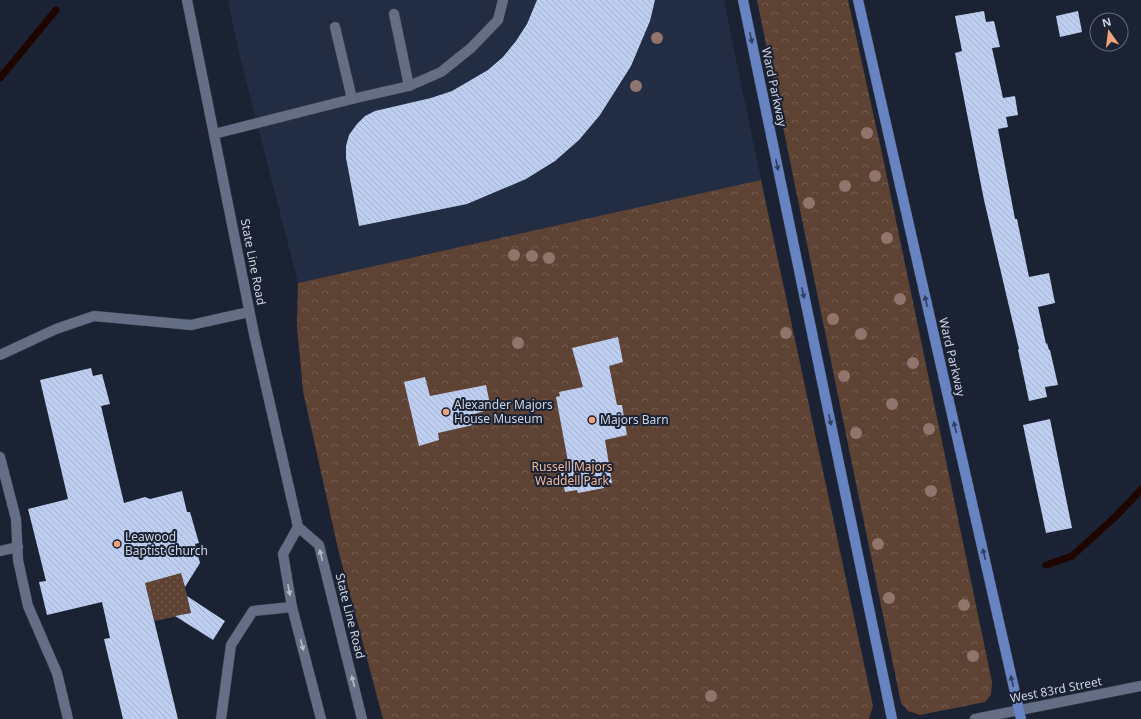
<svg xmlns="http://www.w3.org/2000/svg" width="1141" height="719" font-family="'Noto Sans',sans-serif">
	<style>
		.built { fill: #222d44 }
		.grass { fill: url(#grass-dots) }
		.park { fill: url(#park-crowns) }
		.lines { fill: none; stroke-linecap: round; stroke-linejoin: round }
		.stream { stroke: #1f0500; stroke-width: 7 }
		.building { fill: url(#building-back-hatch) }
		.lane-casing { stroke: #393f4e; stroke-width: 11 }
		.street-casing { stroke: #393f4e; stroke-width: 11 }
		.secondary-casing { stroke: #393f4e; stroke-width: 11 }
		.primary-casing { stroke: #393f4e; stroke-width: 11 }
		.lane { stroke: #646e84; stroke-width: 10 }
		.street { stroke: #646e84; stroke-width: 10 }
		.secondary { stroke: #646e84; stroke-width: 10 }
		.primary { stroke: #6883c2; stroke-width: 10 }
		.tree { fill: #91746c }
		.oneway { fill: #313f5f }
		.oneway2 { fill: #b3bac8 }
		.poi-dot { fill: #f0a27a; stroke: #1a2234; stroke-width: 1.5 }
		.labels { text-anchor: middle; stroke-width: 4; stroke-linejoin: round; paint-order: stroke }
		.street-label { font-size: 12px; fill: #cdd3df; stroke: #1a2234 }
		.poi-label { font-size: 12px; fill: #cdd3df; stroke: #1a2234; text-anchor: start }
		.park-label { font-size: 12px; fill: #f3b799; stroke: #1a2234 }
	</style>
	<defs>
		<pattern id="grass-dots" width="8" height="8" patternUnits="userSpaceOnUse"><rect width="8" height="8" fill="#5e4234"/><path d="M2 2h.1M6 6h.1" fill="none" stroke="#745c51" stroke-width="1.8" stroke-linecap="round"/></pattern>
		<pattern id="park-crowns" width="20" height="18" patternUnits="userSpaceOnUse"><rect width="20" height="18" fill="#5e4234"/><path d="M2 6a3 3 0 1 1 6 0M12 15a3 3 0 1 1 6 0" fill="none" stroke="#745c51"/></pattern>
		<pattern id="building-back-hatch" width="6" height="6" patternUnits="userSpaceOnUse"><rect width="6" height="6" fill="#bdcef0"/><path d="M-1 5l2 2M0 0l6 6M5-1l2 2" fill="none" stroke="#a4b1cd"/></pattern>
	</defs>
	<rect width="100%" height="100%" fill="#1a2234"/>
	<polygon class="built" points="228,0 724,0 761,180 298,283 239,53"/>
	<polygon class="grass" points="181,571 191,613 155,621 144,581"/>
	<g class="park">
		<polygon points="757,0 848,0 883,158 992,682 991,695 985,702 920,715 908,711 901,703"/>
		<polygon points="761,180 873,706 869,719 383,719 338,549 303,391 297,327 298,283"/>
	</g>
	<g class="lines">
		<g class="stream">
			<polyline points="0,78 56,10"/>
			<polyline points="1046,565 1072,556 1115,517 1141,490"/>
		</g>
	</g>
	<g class="building">
		<polygon points="537,0 655,0 650,21 631,66 600,115 579,140 555,161 526,179 467,204 359,226 346,158 346,146 349,135 357,124 365,116 375,111 431,98 452,91 488,70 503,57 516,41 527,24"/>
		<polygon points="984,11 986,22 994,21 1000,47 992,48 1003,98 1015,96 1018,115 1006,117 1008,127 998,129 1015,219 1017,219 1029,277 1049,273 1055,303 1038,307 1046,344 1047,343 1049,350 1050,350 1058,385 1045,387 1047,397 1029,401 1018,350 1019,349 984,200 955,53 962,51 955,16"/>
		<polygon points="1078,11 1082,32 1060,37 1056,16"/>
		<polygon points="618,337 623,362 609,366 617,405 622,405 627,435 605,440 612,483 603,484 604,488 578,493 577,490 565,492 560,469 569,467 556,397 560,396 559,392 583,387 572,348"/>
		<polygon points="91,368 93,376 102,374 110,404 101,406 124,503 145,497 150,499 182,491 187,512 190,512 199,543 195,544 200,563 185,587 181,573 145,583 178,719 123,719 104,639 110,638 102,602 47,615 39,582 46,581 28,509 68,499 40,380"/>
		<polygon points="425,377 430,396 486,385 491,409 471,415 473,425 438,433 439,440 419,446 404,382"/>
		<polygon points="1050,419 1072,528 1046,533 1023,425"/>
		<polygon points="187,596 225,621 213,640 175,616 191,613"/>
	</g>
	<g class="lines">
		<defs>
			<g id="lane">
				<polyline points="394,14 409,86"/>
				<polyline points="335,27 352,99"/>
				<polyline points="0,355 56,329 94,316 191,325 249,312"/>
				<polyline points="0,457 16,519 18,560 28,606 57,673 68,719"/>
				<polyline points="0,551 18,547"/>
				<polyline points="221,719 231,645 253,611 292,607"/>
			</g>
			<g id="street">
				<polyline points="214,134 352,99 409,86 441,72 471,48 498,20 503,0"/>
				<polyline points="975,719 1141,686"/>
			</g>
			<g id="secondary">
				<polyline points="187,0 254,334 298,527 319,545 362,719"/>
				<polyline points="298,527 283,554 292,607 321,719"/>
			</g>
			<g id="primary">
				<polyline points="743,0 892,719"/>
				<polyline points="858,0 1021,719"/>
			</g>
		</defs>
		<use href="#lane" class="lane-casing"/>
		<use href="#street" class="street-casing"/>
		<use href="#secondary" class="secondary-casing"/>
		<use href="#primary" class="primary-casing"/>
		<use href="#lane" class="lane"/>
		<use href="#street" class="street"/>
		<use href="#secondary" class="secondary"/>
		<use href="#primary" class="primary"/>
	</g>
	<g class="tree">
		<circle cx="657" cy="38" r="6"/>
		<circle cx="636" cy="86" r="6"/>
		<circle cx="867" cy="133" r="6"/>
		<circle cx="875" cy="176" r="6"/>
		<circle cx="845" cy="186" r="6"/>
		<circle cx="809" cy="203" r="6"/>
		<circle cx="887" cy="238" r="6"/>
		<circle cx="514" cy="255" r="6"/>
		<circle cx="532" cy="256" r="6"/>
		<circle cx="549" cy="258" r="6"/>
		<circle cx="900" cy="299" r="6"/>
		<circle cx="833" cy="319" r="6"/>
		<circle cx="786" cy="333" r="6"/>
		<circle cx="861" cy="334" r="6"/>
		<circle cx="518" cy="343" r="6"/>
		<circle cx="913" cy="363" r="6"/>
		<circle cx="844" cy="376" r="6"/>
		<circle cx="892" cy="404" r="6"/>
		<circle cx="929" cy="429" r="6"/>
		<circle cx="856" cy="433" r="6"/>
		<circle cx="931" cy="491" r="6"/>
		<circle cx="878" cy="544" r="6"/>
		<circle cx="889" cy="598" r="6"/>
		<circle cx="964" cy="605" r="6"/>
		<circle cx="973" cy="656" r="6"/>
		<circle cx="711" cy="696" r="6"/>
	</g>
	<defs><path id="oneway-solid" d="M-6-.8H1V-3.2L6.5 0L1 3.2V.8H-6Z"/></defs>
	<g class="oneway">
		<use href="#oneway-solid" transform="translate(751 38) rotate(78)"/>
		<use href="#oneway-solid" transform="translate(777 165) rotate(78)"/>
		<use href="#oneway-solid" transform="translate(803 293) rotate(78)"/>
		<use href="#oneway-solid" transform="translate(926 301) rotate(-103)"/>
		<use href="#oneway-solid" transform="translate(830 420) rotate(78)"/>
		<use href="#oneway-solid" transform="translate(955 427) rotate(-103)"/>
		<use href="#oneway-solid" transform="translate(984 554) rotate(-103)"/>
		<use href="#oneway-solid" transform="translate(1012 681) rotate(-103)"/>
	</g>
	<g class="oneway2">
		<use href="#oneway-solid" transform="translate(321 555) rotate(-104)"/>
		<use href="#oneway-solid" transform="translate(289 590) rotate(79)"/>
		<use href="#oneway-solid" transform="translate(302 645) rotate(75)"/>
		<use href="#oneway-solid" transform="translate(353 681) rotate(-104)"/>
	</g>
	<g class="poi-dot">
		<circle cx="446" cy="412" r="4"/>
		<circle cx="592" cy="420" r="4"/>
		<circle cx="117" cy="544" r="4"/>
	</g>
	<g class="labels">
		<g class="street-label">
			<text transform="translate(774 87) rotate(78)" y="4">Ward Parkway</text>
			<text transform="translate(253 262) rotate(79)" y="4">State Line Road</text>
			<text transform="translate(952 357) rotate(77)" y="4">Ward Parkway</text>
			<text transform="translate(350 616) rotate(76)" y="4">State Line Road</text>
			<text transform="translate(1056 690) rotate(-11)" y="4">West 83rd Street</text>
		</g>
		<g class="poi-label">
			<text x="454" y="409">Alexander Majors<tspan x="454" dy="14">House Museum</tspan></text>
			<text x="600" y="424">Majors Barn</text>
			<text x="125" y="541">Leawood<tspan x="125" dy="14">Baptist Church</tspan></text>
		</g>
		<g class="park-label">
			<text x="572" y="471">Russell Majors<tspan x="572" dy="14">Waddell Park</tspan></text>
		</g>
	</g>
	<g transform="translate(1109 32) rotate(346)"><circle r="19" fill="#1a2234" stroke="#626978"/>
	<path d="M0-3L7 15L0 10L-7 15Z" fill="#f0a27a"/>
	<text y="-6" font-size="11" font-weight="bold" text-anchor="middle" fill="#cdd3df">N</text>
	</g>
</svg>
